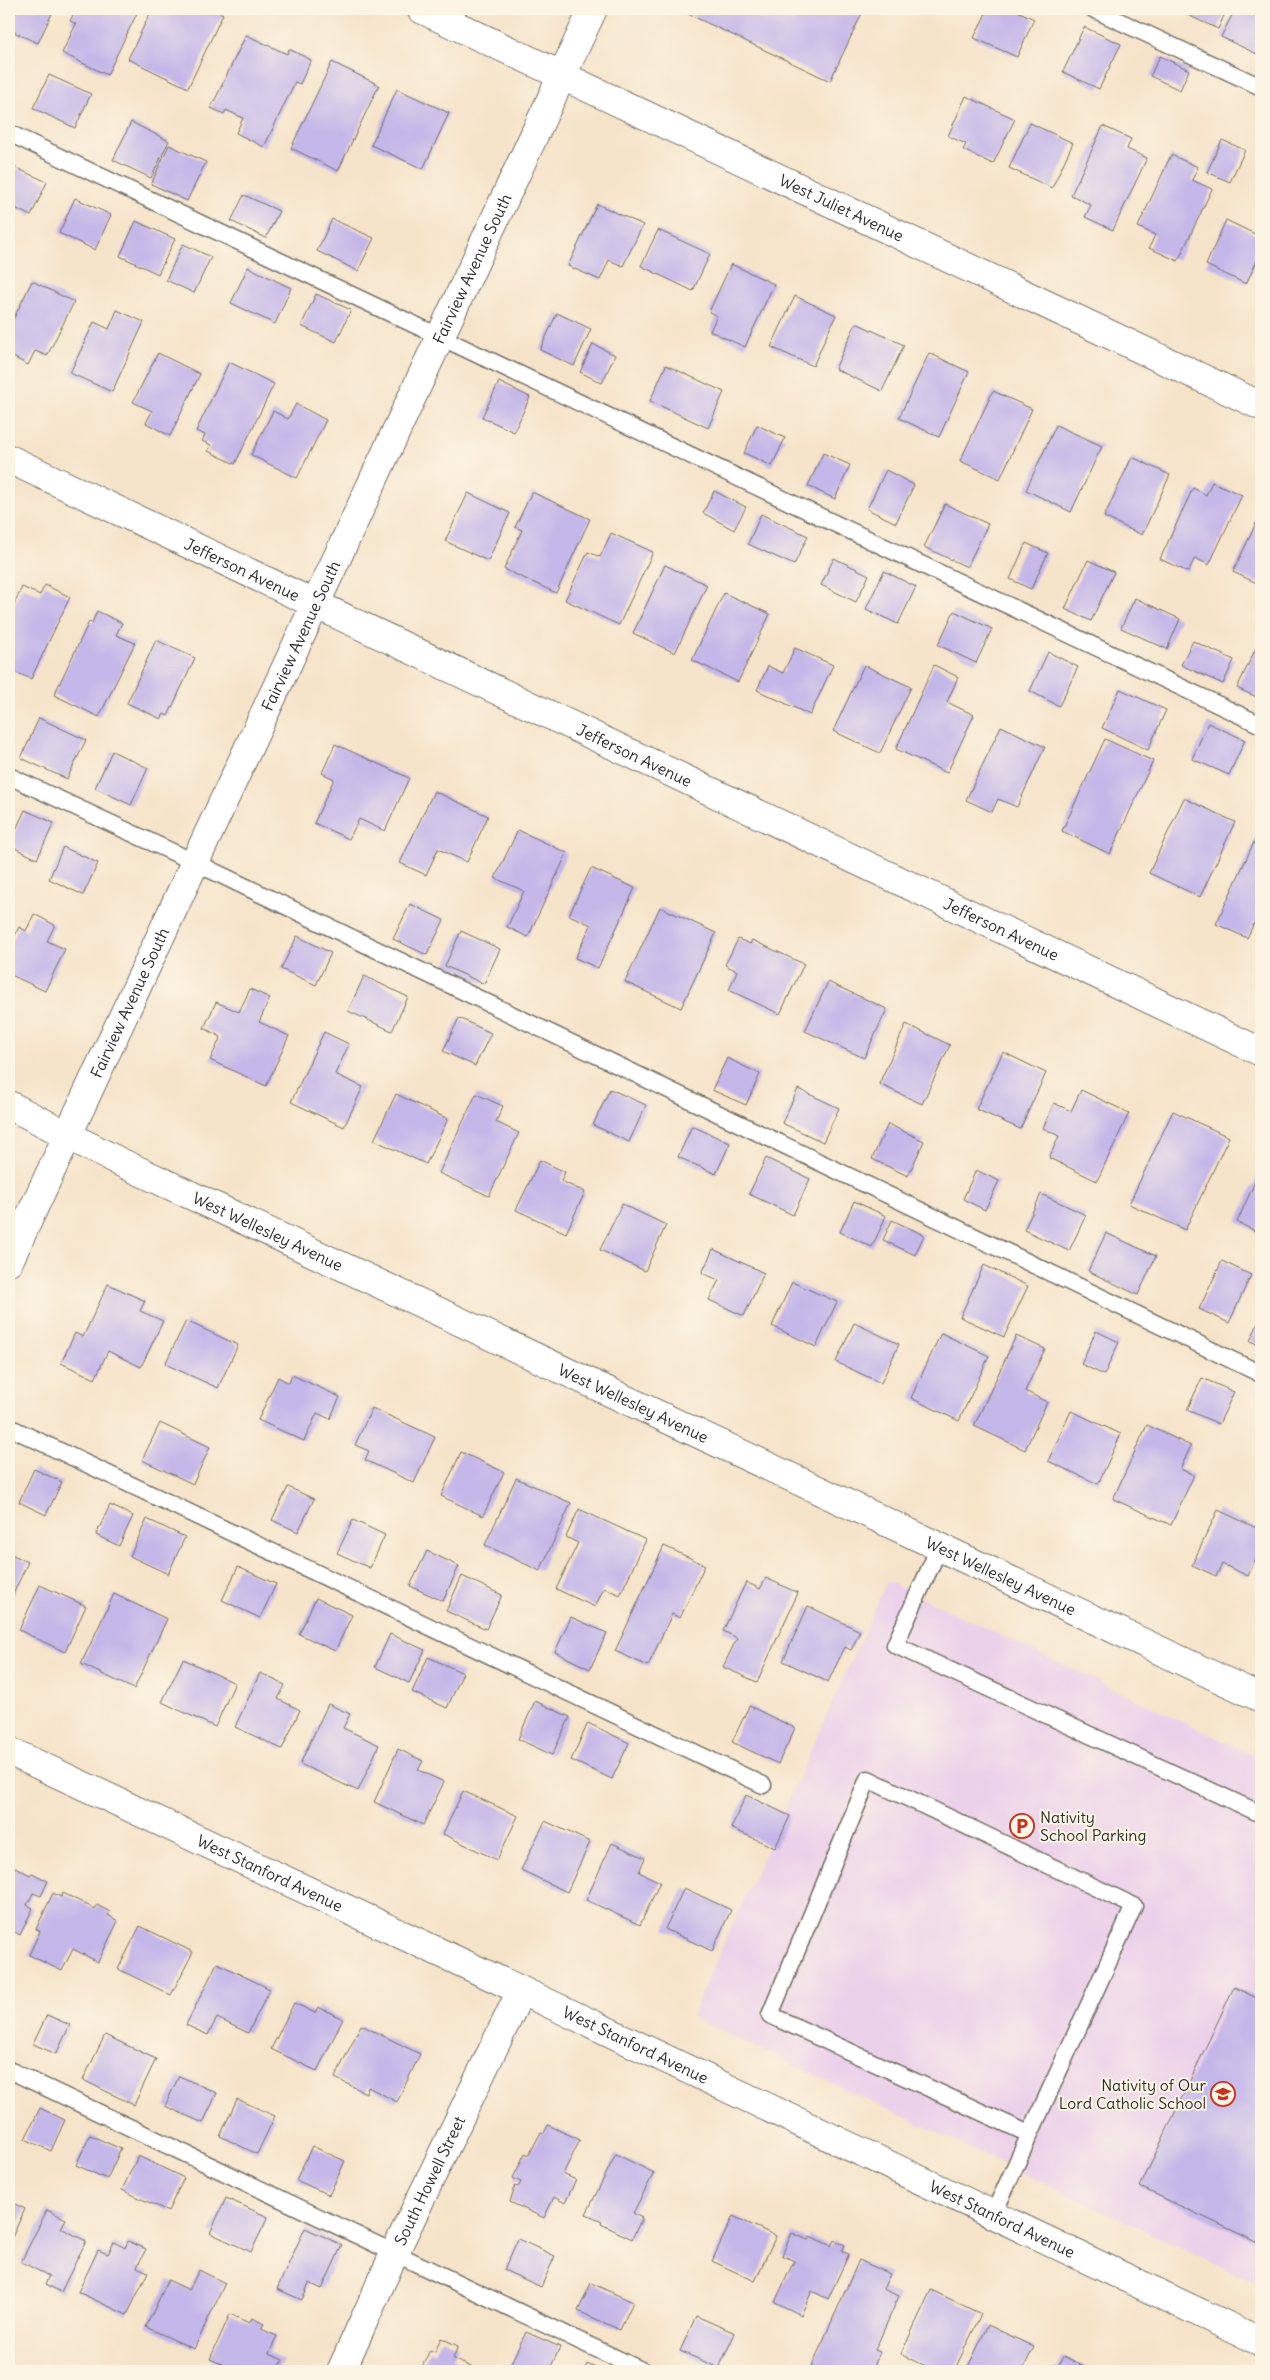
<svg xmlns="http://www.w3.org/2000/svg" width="1270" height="2380" font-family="Delius,sans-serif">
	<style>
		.built { fill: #ecd1ea }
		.building { fill: #c4b7e9 }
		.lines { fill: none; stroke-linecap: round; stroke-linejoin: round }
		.lane-casing { stroke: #726c63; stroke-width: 19 }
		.street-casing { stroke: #726c63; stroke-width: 30 }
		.secondary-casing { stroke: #726c63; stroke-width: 30 }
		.lane { stroke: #fff; stroke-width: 16 }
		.street { stroke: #fff; stroke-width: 28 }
		.secondary { stroke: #fff; stroke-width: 28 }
		.labels { text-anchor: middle; stroke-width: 4; stroke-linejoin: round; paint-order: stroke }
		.street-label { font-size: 16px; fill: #2b2b2b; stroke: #fcf5e5 }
		.poi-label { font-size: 16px; fill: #2b2b2b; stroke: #fcf5e5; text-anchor: start }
	</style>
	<rect width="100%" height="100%" fill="#fcf5e5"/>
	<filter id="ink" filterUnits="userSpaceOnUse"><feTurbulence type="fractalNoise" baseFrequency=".02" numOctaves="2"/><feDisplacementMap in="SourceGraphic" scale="10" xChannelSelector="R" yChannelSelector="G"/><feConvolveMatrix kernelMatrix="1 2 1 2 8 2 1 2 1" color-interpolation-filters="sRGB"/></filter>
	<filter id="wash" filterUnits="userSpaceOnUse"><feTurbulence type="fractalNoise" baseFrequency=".0096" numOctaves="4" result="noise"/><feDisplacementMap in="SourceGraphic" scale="20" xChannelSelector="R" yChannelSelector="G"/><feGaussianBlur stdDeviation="1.12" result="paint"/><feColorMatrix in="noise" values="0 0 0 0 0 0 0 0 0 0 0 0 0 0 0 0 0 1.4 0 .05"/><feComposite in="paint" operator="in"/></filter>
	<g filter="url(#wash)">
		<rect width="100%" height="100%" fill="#f6e4ca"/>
		<polygon class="built" points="887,1581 1261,1759 1261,2285 691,2017"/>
		<g id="blocks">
			<g class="building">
				<polygon points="9,9 54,9 38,43 9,30"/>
				<polygon points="76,9 139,9 107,75 62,53 76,24 70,21"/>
				<polygon points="152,9 213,9 223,14 188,88 128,59"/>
				<polygon points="688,9 864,9 830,81 686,13"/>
				<polygon points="988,9 1013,9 1034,19 1017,57 974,38"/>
				<polygon points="1175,9 1227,9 1218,29"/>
				<polygon points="1235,9 1245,9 1261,16 1261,44 1257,54 1221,37"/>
				<polygon points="1084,27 1121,44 1099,89 1063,72"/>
				<polygon points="246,35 287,54 289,49 311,60 300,84 295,82 264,147 236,133 243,118 226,110 224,114 211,108"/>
				<polygon points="1160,56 1189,70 1180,90 1150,76"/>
				<polygon points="332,62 379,85 338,171 291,148"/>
				<polygon points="49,75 91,94 75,128 33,108"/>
				<polygon points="397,89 449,113 423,169 371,145"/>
				<polygon points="966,96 1015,119 993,164 963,150 966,144 948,136"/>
				<polygon points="131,122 169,141 151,178 113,160"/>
				<polygon points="1030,123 1073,143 1052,188 1009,168"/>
				<polygon points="1103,126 1131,139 1127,149 1147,158 1113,230 1085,217 1091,205 1071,195"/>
				<polygon points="1222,140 1245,150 1230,182 1207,172"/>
				<polygon points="169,145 206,162 187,201 151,184"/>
				<polygon points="1171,155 1198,167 1192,180 1212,189 1178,261 1149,248 1155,235 1138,227"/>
				<polygon points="14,167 47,182 31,216 9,205 9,178"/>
				<polygon points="244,195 279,211 266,238 231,221"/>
				<polygon points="75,198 111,215 95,250 59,233"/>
				<polygon points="597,204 643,225 623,266 609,260 600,280 568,266"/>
				<polygon points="332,219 374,238 358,271 317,251"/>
				<polygon points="1226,220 1261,237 1261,252 1246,284 1206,265"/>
				<polygon points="136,221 175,239 158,274 120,256"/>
				<polygon points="658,230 710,254 693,291 641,266"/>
				<polygon points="183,244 211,257 194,293 166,280"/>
				<polygon points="731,264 774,284 745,347 710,331 717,316 709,312"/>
				<polygon points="248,267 291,288 275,324 231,303"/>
				<polygon points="32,281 74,302 47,356 35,351 28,365 9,355 9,328"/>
				<polygon points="316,294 351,310 336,342 301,326"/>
				<polygon points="795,296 836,315 813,366 771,347"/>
				<polygon points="117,310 144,322 112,392 70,373 94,322 109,329"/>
				<polygon points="557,313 591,329 574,366 540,350"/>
				<polygon points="856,323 904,345 882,391 835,369"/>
				<polygon points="593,344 615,355 602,383 580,372"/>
				<polygon points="158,353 200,374 170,436 146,423 152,411 133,402"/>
				<polygon points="929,353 969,372 939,437 899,418"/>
				<polygon points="229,362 274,384 235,464 208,451 211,445 202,441 205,435 196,431"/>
				<polygon points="666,365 724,392 708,428 650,401"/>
				<polygon points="499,382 530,397 514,432 482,417"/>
				<polygon points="993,391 1032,409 1000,479 960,461"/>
				<polygon points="296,404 326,420 297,478 251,455 273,411 288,419"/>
				<polygon points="757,425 785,438 772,466 744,453"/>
				<polygon points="1056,425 1102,446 1071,512 1026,490"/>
				<polygon points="823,453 850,465 835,499 808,486"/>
				<polygon points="1132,457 1170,475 1142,535 1104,517"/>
				<polygon points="886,470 914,485 896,523 867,509"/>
				<polygon points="1212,482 1242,495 1209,565 1195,558 1188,572 1160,559 1193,488 1206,495"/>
				<polygon points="714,491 746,507 734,530 703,513"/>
				<polygon points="532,492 590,519 556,593 504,569 522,530 515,527"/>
				<polygon points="468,493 510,513 488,561 445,541"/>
				<polygon points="945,504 988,524 967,567 924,547"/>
				<polygon points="761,514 808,536 794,565 748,544"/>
				<polygon points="1258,519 1261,520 1261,585 1233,572"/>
				<polygon points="611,533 653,552 619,625 565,600 588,552 600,557"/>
				<polygon points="1026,543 1048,553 1031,589 1010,579"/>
				<polygon points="834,558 869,575 856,602 821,585"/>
				<polygon points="1088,560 1114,572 1091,621 1065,609"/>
				<polygon points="665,565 707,585 675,653 633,633"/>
				<polygon points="884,571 916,587 898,624 866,609"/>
				<polygon points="45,585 70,597 31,679 9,669 9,616 22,587 40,595"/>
				<polygon points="724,593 770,614 738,682 692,660"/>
				<polygon points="1135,598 1180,619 1167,649 1121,628"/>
				<polygon points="97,611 122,623 116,635 135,643 99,717 54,695 89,622 92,623"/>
				<polygon points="954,611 992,629 976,663 938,645"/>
				<polygon points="156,640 195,658 168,716 164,714 161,719 127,703"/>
				<polygon points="1193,641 1234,660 1223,684 1181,665"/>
				<polygon points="795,648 833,665 810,715 757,690 768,666 783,673"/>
				<polygon points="1256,648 1261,651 1261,699 1237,688"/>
				<polygon points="1048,652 1078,667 1059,706 1030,691"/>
				<polygon points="864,665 911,687 880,753 833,731"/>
				<polygon points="934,665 958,677 947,702 974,715 947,773 896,749"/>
				<polygon points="1120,689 1166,710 1148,750 1102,728"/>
				<polygon points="39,718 86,740 67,779 21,758"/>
				<polygon points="1208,723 1245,740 1229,775 1192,759"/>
				<polygon points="1001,726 1045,747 1017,807 998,799 992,812 966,800"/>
				<polygon points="1105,739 1153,761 1110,854 1062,831"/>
				<polygon points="335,744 409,778 385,831 359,819 349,839 314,823 334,779 322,773"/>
				<polygon points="112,751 148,768 131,805 95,788"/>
				<polygon points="434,791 488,816 467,862 438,849 426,875 400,863"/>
				<polygon points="1184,798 1235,822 1200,897 1149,873"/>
				<polygon points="25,810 54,823 37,859 9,845"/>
				<polygon points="518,830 567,853 528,937 507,927 524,891 495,878"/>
				<polygon points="1255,840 1261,843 1261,924 1255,921 1247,938 1216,924"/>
				<polygon points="63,847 98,863 83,895 49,879"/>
				<polygon points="591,868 635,888 598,968 575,958 591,925 569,915"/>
				<polygon points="410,904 444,920 427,955 393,939"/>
				<polygon points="660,907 716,933 681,1008 625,982"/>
				<polygon points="34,914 55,925 47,941 65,949 45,991 9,974 9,948 19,927 26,931"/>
				<polygon points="461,931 500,949 484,984 445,966"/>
				<polygon points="297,936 331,953 316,985 281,969"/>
				<polygon points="738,939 750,944 752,940 804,964 780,1014 729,990 737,971 725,965"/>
				<polygon points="364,976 408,997 392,1031 348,1011"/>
				<polygon points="828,982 887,1009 864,1058 805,1031"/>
				<polygon points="250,989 270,998 259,1022 289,1036 266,1086 210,1060 221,1037 204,1028 216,1002 239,1012"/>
				<polygon points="459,1018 491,1033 475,1066 443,1051"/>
				<polygon points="906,1024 950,1045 922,1104 879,1084"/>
				<polygon points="324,1032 349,1044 335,1074 363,1087 344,1127 291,1102"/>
				<polygon points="1003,1052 1046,1073 1020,1129 976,1109"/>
				<polygon points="727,1058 760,1074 746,1105 712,1090"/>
				<polygon points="610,1089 646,1105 629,1142 593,1125"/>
				<polygon points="798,1089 839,1108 823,1142 782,1123"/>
				<polygon points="1081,1090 1129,1113 1097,1181 1049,1158 1059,1136 1043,1128 1054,1103 1071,1111"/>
				<polygon points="396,1094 448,1119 426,1164 374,1140"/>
				<polygon points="476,1094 503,1106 496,1122 519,1133 489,1196 439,1173"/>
				<polygon points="1173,1111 1229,1137 1185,1230 1129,1204"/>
				<polygon points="888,1124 924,1141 908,1176 872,1159"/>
				<polygon points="692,1126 730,1143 716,1174 678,1157"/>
				<polygon points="766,1158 810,1179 793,1215 749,1194"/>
				<polygon points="540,1160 565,1172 561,1181 585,1192 566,1233 516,1210"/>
				<polygon points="976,1170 999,1181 985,1210 963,1199"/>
				<polygon points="1259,1173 1261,1174 1261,1234 1237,1222"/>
				<polygon points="1041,1194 1086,1215 1069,1251 1024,1230"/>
				<polygon points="854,1201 886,1216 872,1247 840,1232"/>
				<polygon points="622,1204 666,1225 645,1271 600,1250"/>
				<polygon points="892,1220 924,1235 915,1255 883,1240"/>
				<polygon points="1106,1233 1156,1256 1138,1295 1088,1271"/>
				<polygon points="713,1249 764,1273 744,1316 709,1300 719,1280 702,1273"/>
				<polygon points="1222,1261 1251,1275 1229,1323 1199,1309"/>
				<polygon points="984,1265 1028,1286 1004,1337 960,1317"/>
				<polygon points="792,1282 837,1302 816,1347 772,1326"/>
				<polygon points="108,1284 145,1301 140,1311 163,1321 141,1367 108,1351 95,1379 61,1363 75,1333 83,1337"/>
				<polygon points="1261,1317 1261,1346 1250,1341"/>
				<polygon points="186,1321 238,1345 218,1388 165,1364"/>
				<polygon points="854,1323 899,1344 881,1383 836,1362"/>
				<polygon points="1096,1331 1119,1342 1104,1375 1081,1364"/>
				<polygon points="941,1333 989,1356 959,1421 911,1398"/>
				<polygon points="1016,1336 1045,1349 1025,1391 1047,1402 1025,1450 974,1426"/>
				<polygon points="292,1375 340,1397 330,1419 317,1413 304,1441 258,1420 278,1377 289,1383"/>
				<polygon points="1202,1378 1234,1392 1219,1424 1187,1410"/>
				<polygon points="372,1408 435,1437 414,1483 365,1460 369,1451 355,1445"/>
				<polygon points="1071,1411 1121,1434 1098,1484 1048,1461"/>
				<polygon points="160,1423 210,1447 193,1484 142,1460"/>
				<polygon points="1147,1425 1191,1446 1180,1469 1194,1475 1171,1525 1113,1499"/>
				<polygon points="461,1452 504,1472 483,1516 441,1496"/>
				<polygon points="34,1469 62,1482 46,1515 19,1502"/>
				<polygon points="516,1478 571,1503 540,1571 485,1545"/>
				<polygon points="288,1487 314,1499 298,1532 272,1520"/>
				<polygon points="110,1505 133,1516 119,1546 96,1535"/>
				<polygon points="579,1509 646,1540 620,1595 604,1588 595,1607 556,1589 578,1543 566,1537"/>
				<polygon points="1218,1510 1261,1530 1261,1547 1248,1576 1222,1564 1216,1576 1192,1565"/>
				<polygon points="147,1519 185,1537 168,1574 130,1556"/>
				<polygon points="353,1520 385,1535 370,1568 337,1553"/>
				<polygon points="664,1546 705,1565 680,1618 672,1614 648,1666 615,1651"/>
				<polygon points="427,1551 459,1566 443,1601 410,1586"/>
				<polygon points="9,1553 28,1562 9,1603"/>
				<polygon points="238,1567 276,1584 260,1618 222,1600"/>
				<polygon points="462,1576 502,1595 486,1629 446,1611"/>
				<polygon points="766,1578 798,1593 757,1682 723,1667 737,1638 723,1631 746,1582 760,1589"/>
				<polygon points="40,1585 86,1606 65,1652 19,1630"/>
				<polygon points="114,1594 167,1619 134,1689 81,1664"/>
				<polygon points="316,1598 352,1615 335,1651 299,1634"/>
				<polygon points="808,1606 860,1631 851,1650 845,1647 828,1682 783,1661"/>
				<polygon points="571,1617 607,1633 590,1669 555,1652"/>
				<polygon points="390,1634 425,1650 409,1683 375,1667"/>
				<polygon points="428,1657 463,1673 447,1708 412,1692"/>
				<polygon points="183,1659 235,1683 215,1727 162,1702"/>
				<polygon points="260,1673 285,1685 278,1699 300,1710 282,1749 235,1727"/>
				<polygon points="535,1701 570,1717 552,1755 518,1739"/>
				<polygon points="328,1704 350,1714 343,1728 379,1745 358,1791 300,1764"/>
				<polygon points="749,1706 795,1728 778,1764 732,1742"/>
				<polygon points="588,1723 629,1743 612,1779 571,1760"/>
				<polygon points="398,1749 423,1761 418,1770 444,1782 423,1825 374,1802"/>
				<polygon points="463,1791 518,1816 497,1860 443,1834"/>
				<polygon points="746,1795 790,1816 775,1848 731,1828"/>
				<polygon points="545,1821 590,1842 567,1892 521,1870"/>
				<polygon points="612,1843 645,1858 639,1872 660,1882 640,1925 586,1900"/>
				<polygon points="9,1864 30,1875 32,1873 48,1881 41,1896 33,1893 27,1905 33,1908 20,1935 9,1929"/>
				<polygon points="684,1888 731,1910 712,1951 665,1929"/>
				<polygon points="53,1893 61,1897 63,1893 95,1909 97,1905 110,1912 108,1915 118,1921 98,1962 73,1949 62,1971 29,1955 40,1931 36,1929"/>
				<polygon points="140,1926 193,1952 171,1995 118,1969"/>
				<polygon points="217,1963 270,1989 248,2033 217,2018 208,2035 186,2025"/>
				<polygon points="1234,1987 1261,2000 1261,2244 1140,2187"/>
				<polygon points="294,2003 315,2013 318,2007 343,2019 317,2071 271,2049"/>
				<polygon points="47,2015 70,2025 56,2054 33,2044"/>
				<polygon points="361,2025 420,2054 397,2102 368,2087 366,2093 335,2078"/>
				<polygon points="105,2035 156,2059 134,2105 83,2080"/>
				<polygon points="179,2076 217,2093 203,2123 165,2106"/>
				<polygon points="237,2099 275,2116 257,2154 220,2136"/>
				<polygon points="40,2108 65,2120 51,2151 25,2139"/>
				<polygon points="548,2125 580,2140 563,2174 576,2180 565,2203 554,2197 544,2218 510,2202 515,2186 518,2187 521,2182 513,2178 525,2153 529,2155 541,2132 544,2133"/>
				<polygon points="90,2135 121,2149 107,2179 76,2165"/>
				<polygon points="312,2146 345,2161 329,2195 296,2180"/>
				<polygon points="616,2154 654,2173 633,2213 642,2218 632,2239 601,2224 602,2221 586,2214"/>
				<polygon points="138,2156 184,2178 168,2211 122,2190"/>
				<polygon points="226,2198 268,2217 251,2252 210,2233"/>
				<polygon points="9,2201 25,2209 9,2244"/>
				<polygon points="47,2210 66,2219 61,2228 86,2241 61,2292 45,2284 49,2276 21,2262"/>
				<polygon points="733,2216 776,2236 755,2281 712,2261"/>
				<polygon points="305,2228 342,2245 322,2289 309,2283 302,2300 277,2289"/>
				<polygon points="792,2233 808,2240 810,2236 831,2246 834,2240 845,2245 842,2251 849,2254 828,2299 812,2291 801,2315 775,2302 794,2261 782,2255"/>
				<polygon points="518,2239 555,2256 541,2287 504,2270"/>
				<polygon points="128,2241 146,2249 137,2267 148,2272 127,2315 78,2292 98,2250 108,2254 114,2242 125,2248"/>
				<polygon points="859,2260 890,2274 883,2289 899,2296 875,2350 880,2352 872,2371 813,2371 810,2370"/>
				<polygon points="199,2270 225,2283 194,2349 146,2327 168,2280 189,2290"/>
				<polygon points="591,2283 633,2302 620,2330 578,2311"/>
				<polygon points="931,2290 981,2314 954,2371 936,2371 901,2354"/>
				<polygon points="230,2314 249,2323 252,2318 264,2324 261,2329 277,2336 269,2354 283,2360 277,2371 238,2371 210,2359"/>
				<polygon points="696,2316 735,2333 719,2368 680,2351"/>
				<polygon points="988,2325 1034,2347 1022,2371 966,2371"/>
				<polygon points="526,2332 560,2347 549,2371 508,2369"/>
				<polygon points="441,2338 458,2346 453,2359 480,2371 420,2371 430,2350 435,2352"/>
				<polygon points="1063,2357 1093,2371 1053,2371 1055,2367 1057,2368"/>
				<polygon points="587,2364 602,2371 584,2371"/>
				<polygon points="771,2365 784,2371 768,2371"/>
			</g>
		</g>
	</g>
	<g filter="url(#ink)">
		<use href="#blocks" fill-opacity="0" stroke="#726c63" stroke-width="1"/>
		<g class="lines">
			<defs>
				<g id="lane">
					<polyline points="1093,9 1261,87"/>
					<polyline points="9,133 1261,725"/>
					<polyline points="9,776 194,862 1261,1374"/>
					<polyline points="9,1427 763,1785"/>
					<polyline points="939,1548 895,1645 1261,1814"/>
					<polyline points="9,2070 643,2371"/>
					<polyline points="993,2215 1134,1906 868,1779 770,2015 1029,2134"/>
				</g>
				<g id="street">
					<path id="s1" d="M 421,9 L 1261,406"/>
					<path id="s2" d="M 9,459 L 1261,1052"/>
					<path id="s3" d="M 9,1105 L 118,1161 L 1261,1698"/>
					<path id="s4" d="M 9,1751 L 565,2011 L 1261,2342"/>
					<path id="s5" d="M 341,2371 L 394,2254 L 521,1991"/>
				</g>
				<g id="secondary">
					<path id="s6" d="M 9,1261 L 593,9"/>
				</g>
			</defs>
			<use href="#lane" class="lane-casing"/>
			<use href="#street" class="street-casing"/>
			<use href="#secondary" class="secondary-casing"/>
			<use href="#lane" class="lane"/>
			<use href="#street" class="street"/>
			<use href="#secondary" class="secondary"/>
		</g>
	</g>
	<defs>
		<symbol id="parking-ring" viewBox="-11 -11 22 22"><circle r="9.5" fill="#fcf5e5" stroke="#c8321e" stroke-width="1.5"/><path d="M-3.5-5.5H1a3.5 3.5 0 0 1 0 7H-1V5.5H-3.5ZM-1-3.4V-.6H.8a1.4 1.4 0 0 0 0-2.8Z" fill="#c8321e"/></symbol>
		<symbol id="school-ring" viewBox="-11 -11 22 22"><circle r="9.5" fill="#fcf5e5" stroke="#c8321e" stroke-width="1.5"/><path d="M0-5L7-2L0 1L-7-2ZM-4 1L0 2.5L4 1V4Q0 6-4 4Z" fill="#c8321e"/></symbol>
	</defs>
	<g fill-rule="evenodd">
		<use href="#parking-ring" x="1008" y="1812" width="28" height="28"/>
		<use href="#school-ring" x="1209" y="2080" width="28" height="28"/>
	</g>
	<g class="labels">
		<g class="street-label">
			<text dy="6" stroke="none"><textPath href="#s1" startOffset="465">West Juliet Avenue</textPath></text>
			<text dy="6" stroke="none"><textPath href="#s6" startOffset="1095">Fairview Avenue South</textPath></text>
			<text dy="6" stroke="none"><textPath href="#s2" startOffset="258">Jefferson Avenue</textPath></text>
			<text dy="6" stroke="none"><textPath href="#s6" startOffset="690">Fairview Avenue South</textPath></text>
			<text dy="6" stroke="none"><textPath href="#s2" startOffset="692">Jefferson Avenue</textPath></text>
			<text dy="6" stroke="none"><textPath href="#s2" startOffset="1098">Jefferson Avenue</textPath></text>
			<text dy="6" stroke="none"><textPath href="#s6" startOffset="285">Fairview Avenue South</textPath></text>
			<text dy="6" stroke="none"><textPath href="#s3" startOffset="288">West Wellesley Avenue</textPath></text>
			<text dy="6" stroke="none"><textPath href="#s3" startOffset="692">West Wellesley Avenue</textPath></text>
			<text dy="6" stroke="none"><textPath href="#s3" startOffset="1098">West Wellesley Avenue</textPath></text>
			<text dy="6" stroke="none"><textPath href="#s4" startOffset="288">West Stanford Avenue</textPath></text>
			<text dy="6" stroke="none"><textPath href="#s4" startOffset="692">West Stanford Avenue</textPath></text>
			<text dy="6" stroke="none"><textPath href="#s5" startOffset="210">South Howell Street</textPath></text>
			<text dy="6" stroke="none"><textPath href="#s4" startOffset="1098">West Stanford Avenue</textPath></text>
		</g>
		<g class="poi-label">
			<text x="1040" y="1823">Nativity<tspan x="1040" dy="18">School Parking</tspan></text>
			<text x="1206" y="2091" text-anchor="end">Nativity of Our<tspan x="1206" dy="18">Lord Catholic School</tspan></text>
		</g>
	</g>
	<rect width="1270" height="2380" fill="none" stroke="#fcf5e5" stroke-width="30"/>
</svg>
